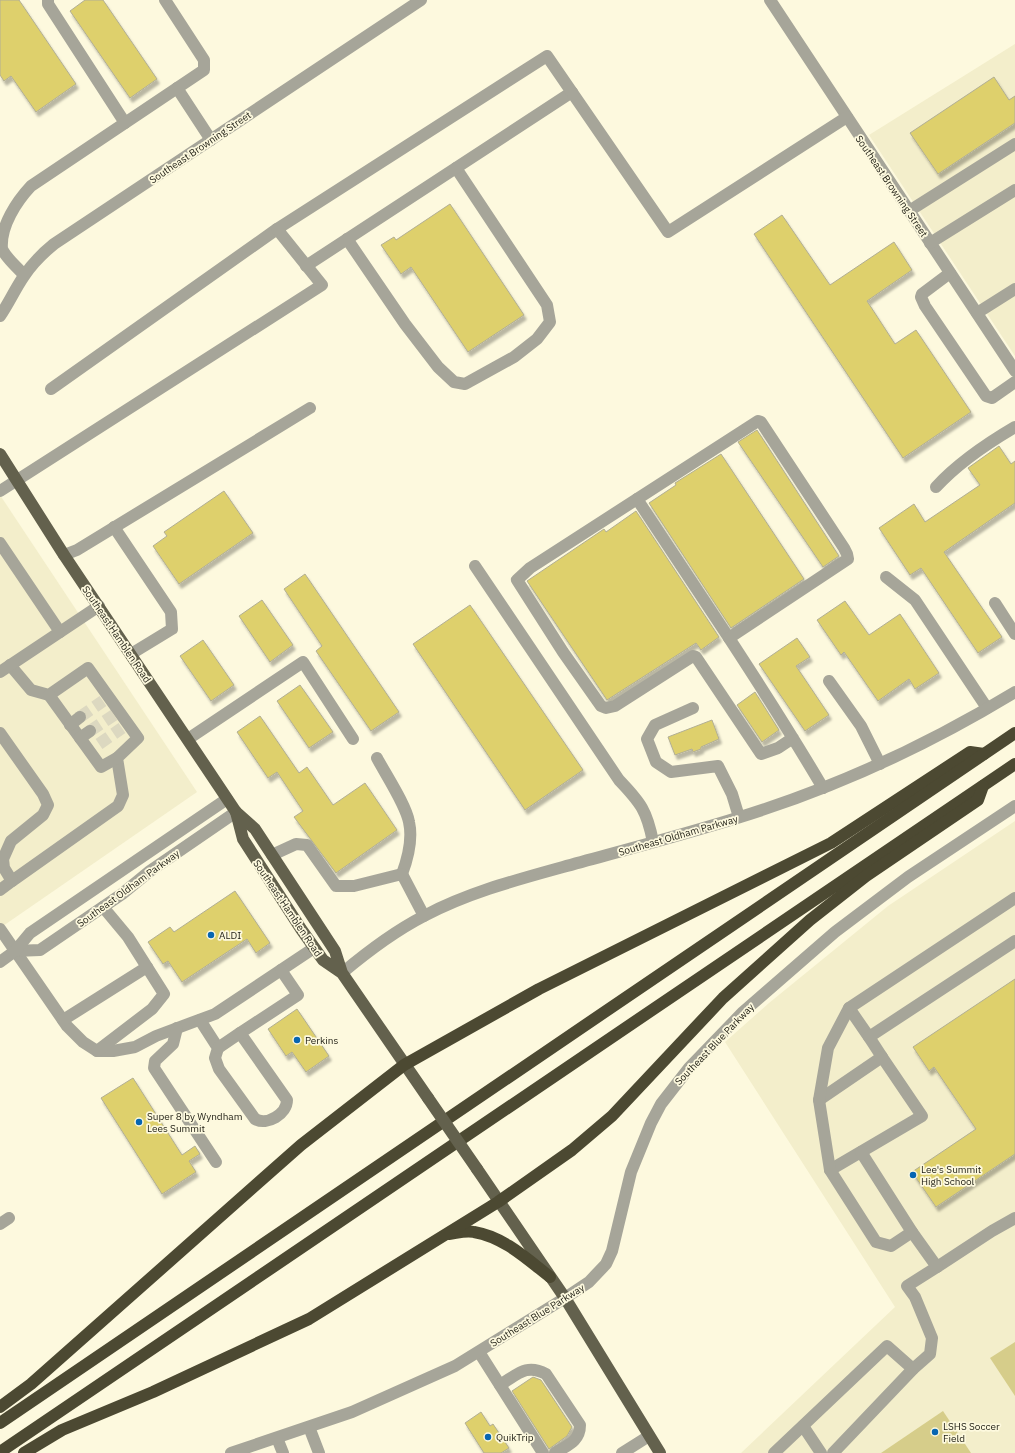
<svg xmlns="http://www.w3.org/2000/svg" width="1015" height="1453" font-family="'IBM Plex Sans',sans-serif">
	<style>
		.built { fill: #f3eecb }
		.green { fill: #d6cd8a }
		.building { fill: #ded06c; stroke: #b1ae94; filter: url(#shadow) }
		.lines { fill: none; stroke-linecap: round; stroke-linejoin: round }
		.minor-tunnel { stroke: #dcd8c0; stroke-width: 12; stroke-dasharray: 12 6; stroke-linecap: butt }
		.minor { stroke: #a6a599; stroke-width: 12 }
		.major { stroke: #63614d; stroke-width: 12 }
		.highway { stroke: #4c4932; stroke-width: 12 }
		.major-bridge { stroke: #63614d; stroke-width: 12 }
		.poi-dot { fill: #0766b2; stroke: #fdf9de; stroke-width: 1.5 }
		.labels { text-anchor: middle; stroke-width: 3.5; stroke-linejoin: round; paint-order: stroke }
		.street-label { font-size: 10px; fill: #1f1e14; stroke: #fdf9de }
		.poi-label { font-size: 10px; fill: #1f1e14; stroke: #fdf9de; text-anchor: start }
	</style>
	<defs>
		<filter id="shadow"><feDropShadow dx="2.5" dy="4.5" stdDeviation="1" flood-color="#0004"/></filter>
	</defs>
	<rect width="100%" height="100%" fill="#fdf9de"/>
	<g class="built">
		<polygon points="1015,44 1015,356 869,135"/>
		<polygon points="0,495 197,792 0,928"/>
		<polygon points="1015,821 1015,1453 741,1453 895,1307 725,1042 769,1003 888,906"/>
	</g>
	<g class="green">
		<polygon points="1015,1342 1015,1396 990,1358"/>
		<polygon points="943,1411 971,1453 881,1453"/>
	</g>
	<g class="building">
		<polygon points="0,0 19,0 76,84 36,112 11,76 4,81 0,75"/>
		<polygon points="85,0 103,0 157,79 130,98 70,11"/>
		<polygon points="994,77 1009,100 1015,96 1015,123 938,174 910,133"/>
		<polygon points="450,204 524,315 468,352 411,267 401,274 381,245 394,237 396,240"/>
		<polygon points="782,215 830,285 894,242 912,270 867,301 895,344 916,330 971,412 903,458 754,234"/>
		<polygon points="757,430 839,556 823,567 738,442"/>
		<polygon points="999,446 1011,464 1015,461 1015,503 944,552 1002,637 978,653 921,568 910,575 879,528 914,504 925,522 980,485 968,468"/>
		<polygon points="721,454 804,579 731,628 649,503 676,485 675,483"/>
		<polygon points="224,491 253,533 179,584 153,546 167,536 164,532"/>
		<polygon points="636,511 719,637 701,650 696,643 607,700 527,581 604,529 606,532"/>
		<polygon points="305,574 399,712 371,731 316,651 322,646 284,589"/>
		<polygon points="262,600 293,645 270,662 239,616"/>
		<polygon points="845,601 869,635 900,614 939,673 915,689 909,679 878,701 844,652 841,655 817,620"/>
		<polygon points="470,605 583,770 525,810 413,644"/>
		<polygon points="797,638 810,657 796,666 829,715 805,731 759,664"/>
		<polygon points="203,640 234,685 211,701 180,656"/>
		<polygon points="300,685 333,732 309,748 277,701"/>
		<polygon points="755,692 779,730 762,742 737,705"/>
		<polygon points="260,716 299,773 307,767 333,805 365,783 397,830 336,873 294,817 303,811 277,772 268,778 237,732"/>
		<polygon points="712,720 719,739 701,747 701,749 693,752 692,749 675,755 668,737"/>
		<polygon points="235,891 270,943 256,953 247,939 182,982 168,961 163,964 148,942 170,927 174,932"/>
		<polygon points="1015,979 1015,1154 936,1207 912,1172 976,1129 934,1067 929,1071 913,1047"/>
		<polygon points="297,1009 329,1056 306,1072 292,1052 286,1056 268,1029"/>
		<polygon points="133,1078 182,1155 195,1146 200,1154 189,1161 196,1172 162,1194 101,1098"/>
		<polygon points="533,1377 541,1380 572,1427 567,1436 549,1449 512,1391"/>
		<polygon points="481,1412 490,1426 493,1424 509,1448 501,1453 484,1453 465,1423"/>
	</g>
	<g class="lines">
		<g class="minor-tunnel">
			<polyline points="80,717 103,701"/>
			<polyline points="90,731 114,715"/>
			<polyline points="99,744 122,728"/>
		</g>
		<g class="minor">
			<polyline points="48,0 48,4 125,123"/>
			<polyline points="770,0 1015,371"/>
			<polyline points="177,88 211,140"/>
			<polyline points="909,211 1015,144"/>
			<polyline points="347,239 405,324 438,367 454,382 465,384 514,357 537,339 550,322 547,305 456,168"/>
			<polyline points="930,243 1015,190"/>
			<polyline points="306,266 572,92"/>
			<polyline points="950,273 922,294 921,297 925,306 986,396 992,398 1015,382"/>
			<path d="M 24,275 C 17,267 6,258 2,249 C 0,226 17,201 31,186 L 204,70 L 204,60 L 165,0"/>
			<polyline points="977,313 1015,289"/>
			<path d="M 0,316 C 9,303 15,289 24,276 C 32,264 43,253 54,244 L 421,0"/>
			<polyline points="51,389 277,229"/>
			<path d="M 936,487 C 959,462 986,444 1015,427"/>
			<polyline points="0,491 322,285 277,229 547,56 668,232 847,117"/>
			<polyline points="637,499 729,638"/>
			<polyline points="114,527 171,612 172,629 131,654"/>
			<polyline points="0,543 60,632"/>
			<polyline points="64,555 77,550 310,408"/>
			<path d="M 475,566 L 619,780 C 641,803 647,811 653,842"/>
			<polyline points="886,577 915,600 987,708"/>
			<polyline points="995,603 1015,634"/>
			<polyline points="10,665 31,690 49,695 88,668 138,738 117,758 123,795 118,806 12,881"/>
			<polyline points="0,672 99,606"/>
			<polyline points="829,681 861,726 880,764"/>
			<polyline points="49,695 101,767 117,758"/>
			<polyline points="693,708 655,725 647,739 656,762 671,772 718,766 732,794 739,817"/>
			<polyline points="70,725 80,717"/>
			<polyline points="0,733 43,794 48,805 43,815 11,841 3,859 4,868 12,881 0,890"/>
			<polyline points="80,738 90,731"/>
			<path d="M 793,738 L 778,748 L 761,754 L 696,657 L 693,656 L 615,706 L 606,708 L 601,706 L 563,652 L 517,580 L 530,568 L 758,421 L 761,422 L 844,548 L 847,554 L 848,559 L 729,638 C 761,687 793,737 823,788"/>
			<polyline points="188,739 303,662 353,739"/>
			<path d="M 377,758 C 386,775 406,805 409,822 C 413,840 408,858 402,874"/>
			<polyline points="272,855 296,844 307,845 336,886 354,886 402,874 424,916"/>
			<polyline points="0,929 67,1026 83,1042 97,1051 113,1051 135,1047 156,1036 215,1014 314,948"/>
			<polyline points="15,951 40,950 122,894 150,871 236,812"/>
			<polyline points="0,962 15,951 30,933 227,799"/>
			<path d="M 342,973 C 367,952 395,931 424,916 C 467,893 516,880 563,867 C 621,851 679,836 737,818 C 835,788 928,745 1015,692"/>
			<polyline points="849,1008 869,1037"/>
			<polyline points="63,1020 147,967"/>
			<path d="M 200,1020 L 218,1048 L 215,1058 L 219,1069 L 255,1119 C 267,1126 287,1114 287,1100 L 240,1033 L 298,995 L 281,970"/>
			<polyline points="177,1028 173,1044 155,1061 154,1068 216,1162"/>
			<polyline points="218,1048 240,1033"/>
			<polyline points="97,1051 152,1009 164,994 128,937 103,907"/>
			<polyline points="882,1057 869,1037 1015,941"/>
			<polyline points="819,1100 882,1057 922,1116 830,1170"/>
			<polyline points="861,1152 912,1232"/>
			<polyline points="0,1224 9,1218"/>
			<polyline points="937,1267 992,1231 1015,1218"/>
			<polyline points="479,1352 543,1453"/>
			<path d="M 500,1385 C 517,1375 526,1363 546,1374 L 580,1425 C 580,1441 568,1445 555,1453"/>
			<polyline points="803,1426 821,1453"/>
			<polyline points="309,1427 319,1453"/>
			<polyline points="277,1438 283,1453"/>
			<polyline points="231,1453 352,1412 455,1366 565,1298 589,1282 606,1264 612,1251 631,1172 651,1123 661,1104 689,1068 743,1012 835,932 908,877 1015,806"/>
			<polyline points="622,1453 649,1436"/>
			<polyline points="774,1453 887,1346 913,1369"/>
			<polyline points="833,1453 913,1369 930,1354 932,1338 915,1297 907,1286 937,1267 912,1232 891,1246 876,1242 830,1170 819,1100 828,1048 849,1008 1015,898"/>
		</g>
		<g class="major">
			<polyline points="0,454 64,555 236,812"/>
			<polyline points="342,973 323,960 301,929 243,839 236,812 255,829 335,951 342,973 428,1098"/>
			<polyline points="477,1169 565,1298 660,1453"/>
		</g>
		<g class="highway">
			<path d="M 449,1234 C 457,1233 466,1230 474,1232 C 504,1237 527,1259 550,1277"/>
			<polyline points="0,1407 31,1384 301,1145 404,1065 539,989 831,843 970,752 984,754"/>
			<polyline points="0,1423 1015,733"/>
			<polyline points="0,1452 1015,764"/>
			<polyline points="24,1453 62,1430 153,1392 309,1319 498,1202 572,1150 612,1116 723,998 810,920 866,876 978,800 983,786"/>
		</g>
		<polyline class="major-bridge" points="428,1098 477,1169"/>
	</g>
	<g class="poi-dot">
		<circle cx="211" cy="935" r="4"/>
		<circle cx="297" cy="1040" r="4"/>
		<circle cx="139" cy="1122" r="4"/>
		<circle cx="913" cy="1175" r="4"/>
		<circle cx="935" cy="1432" r="4"/>
		<circle cx="488" cy="1437" r="4"/>
	</g>
	<g class="labels">
		<g class="street-label">
			<text transform="translate(200 147) rotate(-34)" y="4">Southeast Browning Street</text>
			<text transform="translate(892 186) rotate(56)" y="4">Southeast Browning Street</text>
			<text transform="translate(117 634) rotate(56)" y="4">Southeast Hamblen Road</text>
			<text transform="translate(678 835) rotate(-16)" y="4">Southeast Oldham Parkway</text>
			<text transform="translate(128 888) rotate(-36)" y="4">Southeast Oldham Parkway</text>
			<text transform="translate(288 908) rotate(56)" y="4">Southeast Hamblen Road</text>
			<text transform="translate(714 1044) rotate(-46)" y="4">Southeast Blue Parkway</text>
			<text transform="translate(537 1315) rotate(-32)" y="4">Southeast Blue Parkway</text>
		</g>
		<g class="poi-label">
			<text x="219" y="939">ALDI</text>
			<text x="305" y="1044">Perkins</text>
			<text x="147" y="1120">Super 8 by Wyndham<tspan x="147" dy="12">Lees Summit</tspan></text>
			<text x="921" y="1173">Lee's Summit<tspan x="921" dy="12">High School</tspan></text>
			<text x="943" y="1430">LSHS Soccer<tspan x="943" dy="12">Field</tspan></text>
			<text x="496" y="1441">QuikTrip</text>
		</g>
	</g>
</svg>
